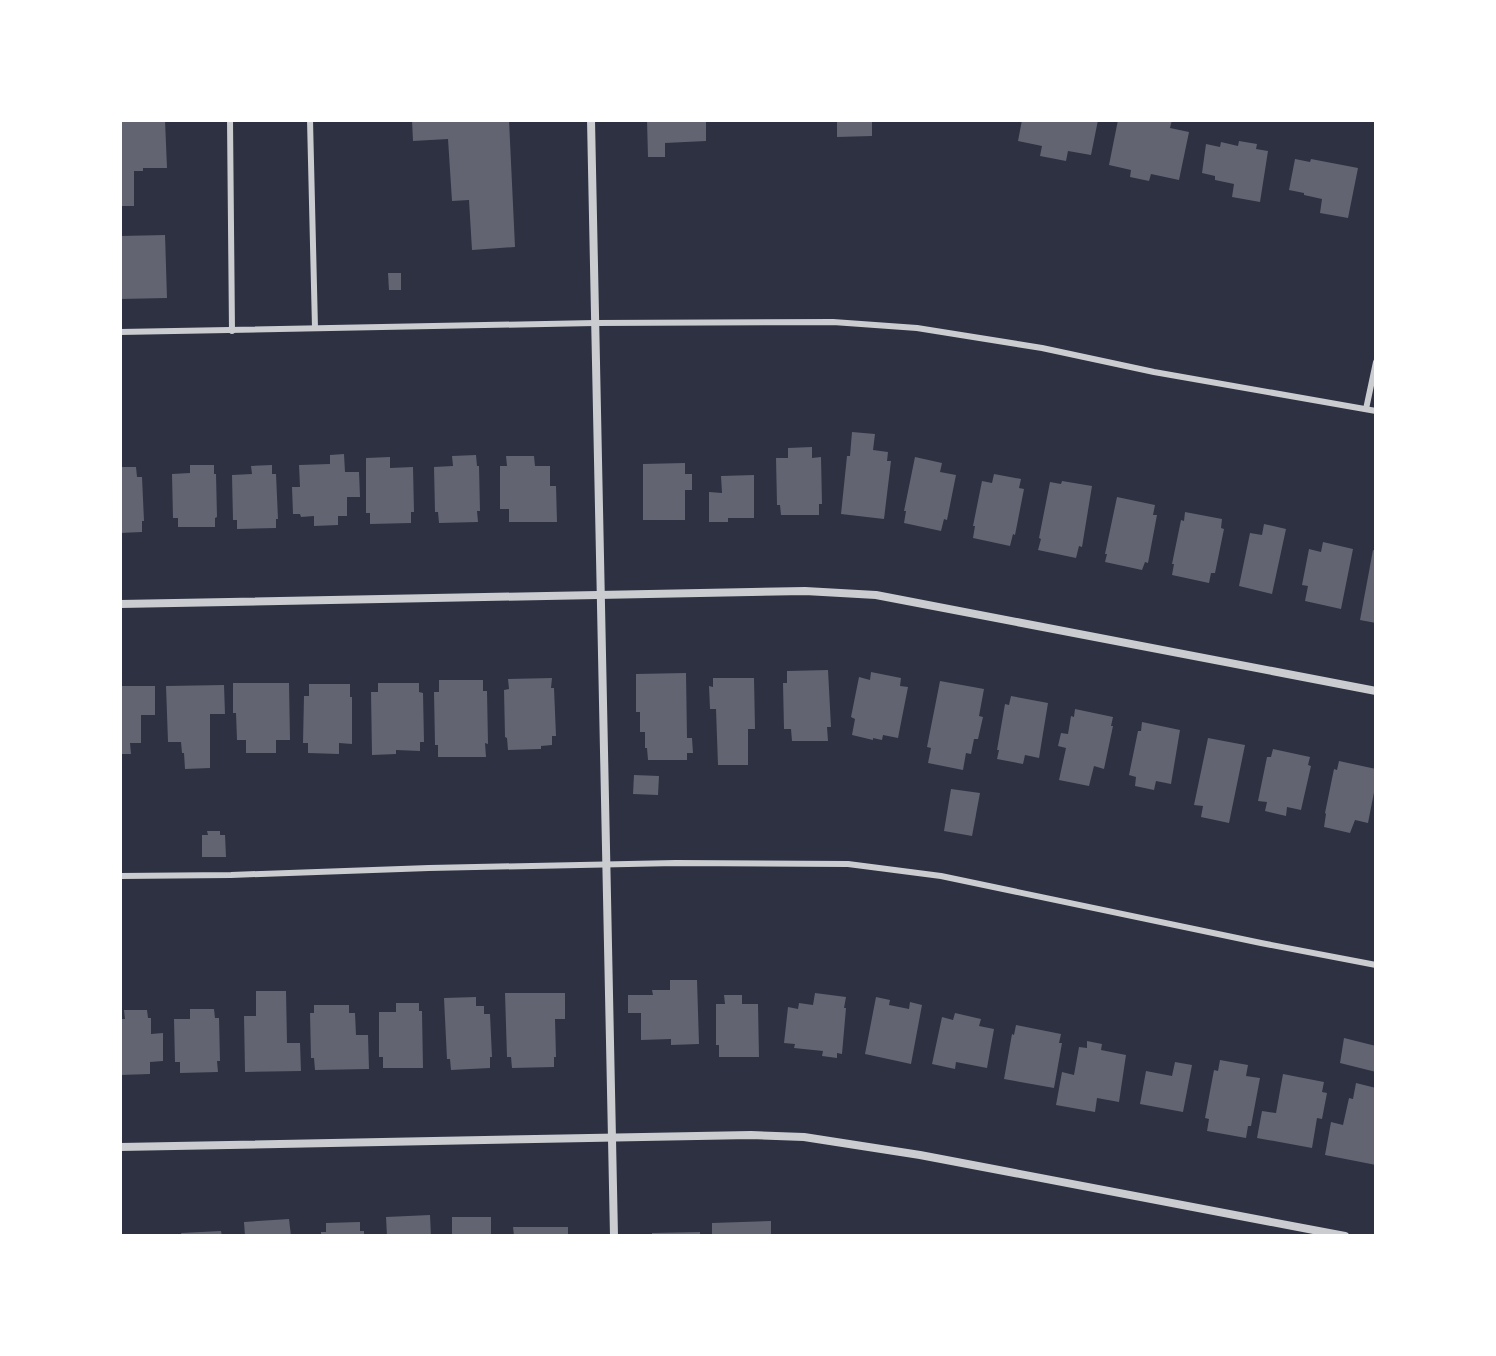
<svg xmlns="http://www.w3.org/2000/svg" width="1496" height="1356" font-family="Poppins,sans-serif">
	<style>
		.building { fill: #626471 }
		.lines { fill: none; stroke-linecap: round; stroke-linejoin: round }
		.service { stroke: #caccd0; stroke-width: 6 }
		.minor { stroke: #caccd0; stroke-width: 8 }
	</style>
	<rect width="100%" height="100%" fill="#2d3142"/>
	<g class="building">
		<polygon points="120,120 165,120 167,168 143,168 143,171 134,171 134,206 120,206"/>
		<polygon points="412,120 509,120 515,247 472,250 469,200 452,201 448,139 413,141"/>
		<polygon points="647,120 706,120 706,141 665,143 665,157 648,157"/>
		<polygon points="837,120 872,120 872,136 837,137"/>
		<polygon points="1022,120 1098,120 1091,155 1068,151 1066,161 1040,156 1042,146 1018,141"/>
		<polygon points="1118,120 1172,120 1170,128 1189,132 1179,180 1151,174 1149,181 1130,177 1131,170 1109,165"/>
		<polygon points="1239,141 1257,144 1256,149 1268,151 1260,202 1232,197 1234,184 1215,180 1215,176 1202,173 1206,144 1220,147 1221,142 1238,146"/>
		<polygon points="1295,159 1310,162 1311,159 1358,168 1348,218 1320,213 1322,199 1304,195 1304,193 1289,190"/>
		<polygon points="165,235 167,298 120,299 120,236"/>
		<polygon points="388,273 401,273 401,290 389,290"/>
		<polygon points="852,432 875,434 873,450 888,452 887,461 891,461 884,519 841,514 847,456 850,456"/>
		<polygon points="812,447 812,458 821,457 822,504 819,504 819,515 781,515 780,505 777,505 776,458 788,458 788,448"/>
		<polygon points="344,454 345,472 359,472 360,497 347,497 347,516 338,516 338,525 314,526 314,516 301,517 300,514 293,514 292,487 300,487 299,465 330,464 330,455"/>
		<polygon points="476,455 477,466 479,466 480,511 477,511 478,522 439,523 438,512 435,512 434,467 453,466 452,456"/>
		<polygon points="506,456 534,456 535,466 550,466 550,486 556,486 557,522 509,522 509,509 500,509 500,466 507,466"/>
		<polygon points="390,457 390,468 413,467 414,512 411,512 411,523 370,524 370,513 366,513 366,458"/>
		<polygon points="915,457 942,463 940,472 956,475 947,520 944,519 941,531 904,523 906,511 904,511"/>
		<polygon points="685,463 685,474 692,474 692,490 685,490 685,520 643,520 643,464"/>
		<polygon points="190,465 214,465 214,474 216,474 217,517 215,518 215,527 178,527 178,518 173,518 172,474 190,473"/>
		<polygon points="272,465 272,474 276,474 278,519 276,519 276,528 237,529 237,520 233,520 232,475 252,474 251,466"/>
		<polygon points="120,467 136,467 137,477 142,477 144,521 142,521 142,532 120,533"/>
		<polygon points="994,474 1021,479 1019,488 1024,489 1015,535 1013,534 1010,546 973,538 975,526 973,526 982,481 992,483"/>
		<polygon points="754,475 754,518 728,518 728,522 709,522 709,492 722,493 721,476"/>
		<polygon points="1062,481 1092,486 1082,547 1079,546 1076,558 1038,550 1041,539 1039,538 1050,482 1061,484"/>
		<polygon points="1117,497 1155,505 1153,515 1157,515 1148,563 1145,562 1142,570 1105,562 1107,554 1105,554"/>
		<polygon points="1185,512 1222,519 1221,528 1224,529 1215,573 1211,573 1209,583 1172,575 1174,564 1172,564 1181,520 1184,521"/>
		<polygon points="1264,524 1286,529 1272,594 1239,586 1250,533 1262,535"/>
		<polygon points="1323,542 1353,549 1341,609 1305,601 1308,586 1302,585 1309,549 1321,552"/>
		<polygon points="1373,550 1376,551 1376,623 1360,620"/>
		<polygon points="828,670 831,727 827,727 828,741 792,741 791,729 784,729 783,683 787,683 787,671"/>
		<polygon points="871,672 901,678 900,686 908,687 898,738 883,735 882,740 873,738 873,740 852,735 855,719 851,717 859,677 870,680"/>
		<polygon points="686,673 687,738 692,738 693,753 687,753 687,760 648,760 647,748 645,748 645,732 640,732 640,712 636,712 636,674"/>
		<polygon points="552,678 551,688 554,688 556,736 552,736 552,745 541,746 541,749 508,750 507,738 505,737 504,690 509,689 508,679"/>
		<polygon points="713,678 754,678 755,729 748,729 748,765 718,765 716,709 710,709 709,686 713,687"/>
		<polygon points="439,680 483,680 483,691 487,691 488,744 485,743 486,757 438,757 438,745 435,745 434,692 439,692"/>
		<polygon points="940,681 984,689 979,716 983,717 978,739 974,739 971,754 966,753 963,770 928,763 931,748 927,747"/>
		<polygon points="233,683 289,683 290,740 276,740 276,753 246,753 246,740 237,740 236,713 233,713"/>
		<polygon points="378,683 419,683 419,692 423,693 424,742 420,742 420,751 396,750 396,754 372,755 371,692 378,692"/>
		<polygon points="309,684 350,684 350,697 352,697 352,744 339,743 339,754 308,753 308,743 303,743 304,696 309,696"/>
		<polygon points="224,685 225,714 210,714 210,768 185,769 184,753 182,753 181,742 168,742 166,686"/>
		<polygon points="120,686 155,686 155,715 141,715 141,743 130,743 131,754 120,754"/>
		<polygon points="1011,696 1048,703 1039,758 1025,755 1023,764 997,759 999,750 997,750 1005,704 1009,705"/>
		<polygon points="1075,709 1113,717 1111,726 1113,726 1104,769 1094,766 1089,786 1059,780 1066,748 1058,746 1061,733 1068,734 1071,716 1074,717"/>
		<polygon points="1142,722 1180,730 1171,784 1156,781 1154,790 1135,786 1136,777 1129,775 1138,731 1141,731"/>
		<polygon points="1208,738 1245,745 1229,823 1201,817 1203,806 1194,805"/>
		<polygon points="1273,749 1310,757 1308,765 1311,766 1301,810 1287,807 1286,816 1265,811 1267,802 1258,801 1267,757 1271,757"/>
		<polygon points="1339,761 1376,769 1374,778 1376,778 1376,782 1368,823 1355,820 1350,833 1324,827 1326,814 1325,813 1334,769 1337,770"/>
		<polygon points="634,775 659,776 658,795 633,794"/>
		<polygon points="951,789 980,793 972,836 944,831"/>
		<polygon points="207,831 220,831 220,835 225,835 226,857 202,857 202,835 208,835"/>
		<polygon points="670,980 697,980 699,1044 671,1045 671,1039 641,1040 641,1013 628,1013 628,995 653,995 652,990 670,990"/>
		<polygon points="256,991 286,991 287,1043 300,1043 301,1071 245,1072 244,1016 256,1016"/>
		<polygon points="505,993 565,993 565,1019 555,1019 556,1057 554,1057 554,1067 512,1068 511,1057 507,1057"/>
		<polygon points="815,993 846,997 844,1008 846,1008 842,1054 837,1053 837,1058 822,1056 823,1051 794,1048 795,1044 784,1043 788,1007 798,1009 799,1003 813,1005"/>
		<polygon points="724,995 742,995 742,1004 758,1004 759,1057 719,1057 719,1045 716,1045 716,1004 725,1004"/>
		<polygon points="476,997 476,1006 484,1006 484,1014 490,1014 492,1057 490,1057 490,1068 451,1070 450,1059 447,1059 444,998"/>
		<polygon points="876,997 890,1000 889,1005 909,1009 910,1002 922,1005 911,1064 865,1054"/>
		<polygon points="396,1003 419,1003 419,1011 422,1011 423,1068 383,1068 383,1057 379,1057 379,1012 396,1012"/>
		<polygon points="314,1005 349,1005 349,1013 355,1013 356,1035 368,1035 369,1069 315,1070 314,1058 311,1058 310,1013 314,1013"/>
		<polygon points="190,1009 214,1009 215,1018 219,1018 220,1061 217,1061 218,1072 180,1073 180,1062 175,1062 174,1019 190,1019"/>
		<polygon points="124,1010 147,1010 148,1018 151,1018 151,1034 163,1033 163,1061 150,1062 150,1074 120,1075 120,1019 125,1019"/>
		<polygon points="955,1013 981,1019 979,1026 994,1029 987,1068 956,1062 955,1069 932,1064 942,1017 953,1020"/>
		<polygon points="1016,1025 1061,1034 1059,1043 1062,1043 1054,1088 1004,1079 1012,1034 1014,1035"/>
		<polygon points="1344,1038 1376,1046 1376,1072 1340,1063"/>
		<polygon points="1087,1041 1102,1044 1101,1050 1126,1055 1119,1102 1097,1098 1095,1112 1056,1105 1062,1072 1074,1075 1079,1047 1087,1048"/>
		<polygon points="1220,1060 1248,1065 1246,1076 1260,1078 1251,1126 1248,1126 1246,1138 1207,1131 1209,1119 1205,1118 1214,1070 1218,1071"/>
		<polygon points="1175,1062 1192,1065 1183,1112 1140,1104 1146,1071 1172,1076"/>
		<polygon points="1283,1074 1324,1082 1322,1092 1327,1093 1322,1119 1317,1118 1312,1148 1257,1138 1262,1111 1276,1113"/>
		<polygon points="1356,1083 1376,1088 1376,1165 1325,1155 1331,1122 1343,1125 1349,1098 1353,1099"/>
		<polygon points="430,1215 431,1236 387,1236 386,1217"/>
		<rect x="452" y="1217" width="39" height="19"/>
		<polygon points="289,1219 291,1236 245,1236 244,1222"/>
		<polygon points="771,1221 771,1236 712,1236 712,1223"/>
		<polygon points="360,1222 360,1231 364,1231 364,1236 321,1236 321,1232 326,1232 326,1223"/>
		<polygon points="513,1227 568,1227 568,1236 514,1236"/>
		<polygon points="221,1231 222,1236 182,1236 181,1233"/>
		<polygon points="700,1232 700,1236 652,1236 652,1233"/>
	</g>
	<g class="lines">
		<g class="service">
			<polyline points="230,120 232,331"/>
			<polyline points="310,120 315,328"/>
			<polyline points="120,332 595,323 833,322 917,328 1042,348 1154,372 1376,411"/>
			<polyline points="1366,409 1376,362"/>
			<polyline points="120,876 231,875 429,868 676,863 848,864 941,876 1261,943 1376,965"/>
		</g>
		<g class="minor">
			<polyline points="591,120 614,1236"/>
			<polyline points="120,604 805,591 876,595 1376,691"/>
			<polyline points="120,1147 751,1135 804,1137 920,1155 1345,1236"/>
		</g>
	</g>
	<rect width="1496" height="1356" fill="none" stroke="#ffffff" stroke-width="244"/>
</svg>
